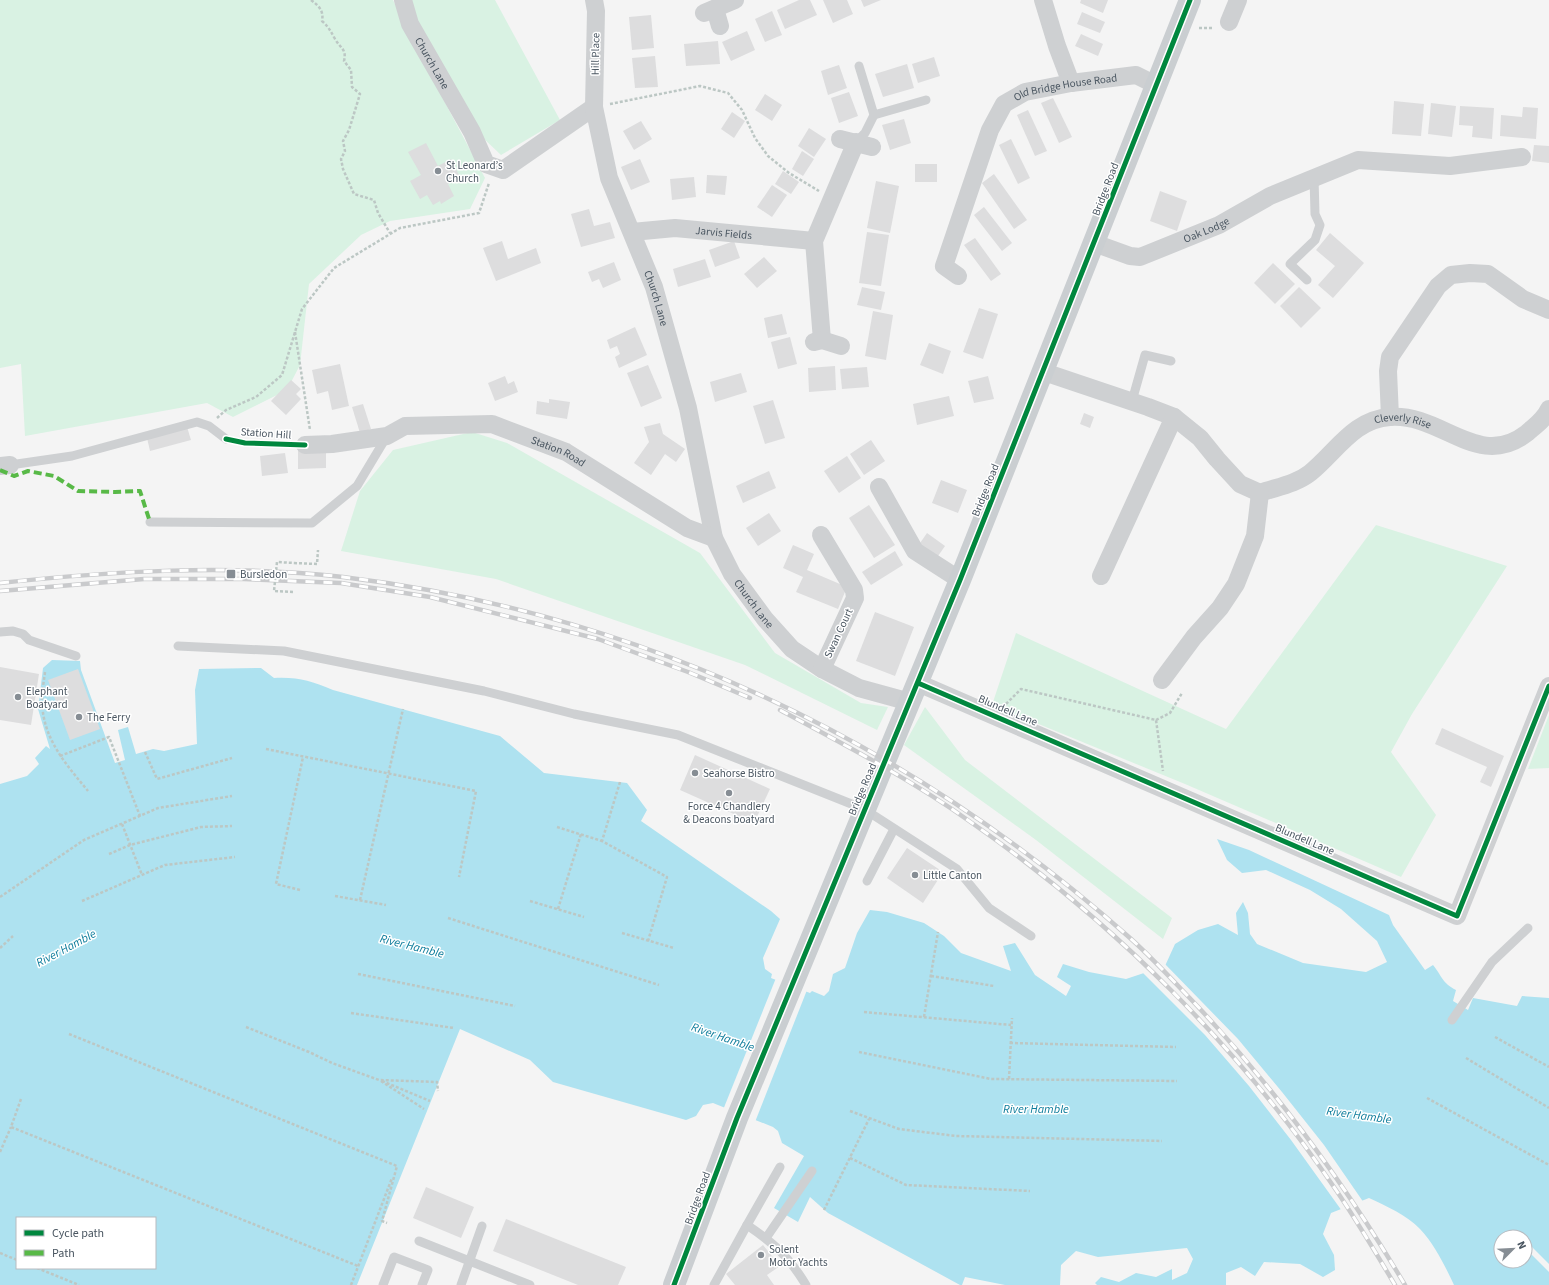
<svg xmlns="http://www.w3.org/2000/svg" width="1549" height="1285" font-family="'Source Sans 3',sans-serif">
	<style>
		.green { fill: #d9f2e3 }
		.water { fill: #aee2f0; fill-rule: evenodd }
		.pier { fill: #f4f4f4 }
		.building { fill: #ddddde }
		.lines { fill: none; stroke-linecap: round; stroke-linejoin: round }
		.path { stroke: #bcc7c4; stroke-width: 2.5; stroke-dasharray: 3 2; stroke-linecap: butt }
		.lane { stroke: #ced0d2; stroke-width: 9 }
		.street { stroke: #ced0d2; stroke-width: 18 }
		.primary { stroke: #caced1; stroke-width: 22 }
		.rail-casing { stroke: #c9cacc; stroke-width: 4.5 }
		.rail { stroke: #fff; stroke-width: 3; stroke-dasharray: 9; stroke-linecap: butt }
		.path-bridge { stroke: #bcc7c4; stroke-width: 2.5; stroke-dasharray: 3 2; stroke-linecap: butt }
		.quiet { stroke: #58b947; stroke-width: 4; stroke-dasharray: 8 4; stroke-linecap: butt }
		.cycleway-casing { stroke: #fff; stroke-width: 8 }
		.cycleway { stroke: #00873e; stroke-width: 5 }
		.poi-dot { fill: #868d94; stroke: #fff; stroke-width: 1.5 }
		.labels { text-anchor: middle; stroke-width: 3; stroke-linejoin: round; paint-order: stroke }
		.street-label { font-size: 11px; fill: #4a5661; stroke: #fff }
		.poi-label { font-size: 11px; fill: #4a5661; stroke: #fff; text-anchor: start }
		.water-label { font-size: 12px; font-style: italic; fill: #0c7c9b; stroke: #fff }
	</style>
	<rect width="100%" height="100%" fill="#f4f4f4"/>
	<g class="green">
		<polygon points="0,0 393,0 415,46 485,178 470,209 390,221 361,235 309,284 300,365 287,390 233,417 207,403 25,436 21,364 0,368"/>
		<polygon points="410,0 495,0 560,120 501,155 481,136 418,24"/>
		<polygon points="472,432 507,443 700,553 775,653 861,703 888,707 877,730 745,665 496,579 341,551 360,491 393,450"/>
		<polygon points="1376,525 1507,566 1412,714 1391,752 1436,815 1401,877 1185,784 992,705 1016,633 1226,729"/>
		<polygon points="925,707 965,760 1172,918 1163,939 1036,840 904,745"/>
		<polygon points="1549,715 1549,768 1528,769"/>
	</g>
	<path class="water" d="M 52,660 L 80,661 L 81,670 L 115,763 L 125,760 L 118,730 L 128,727 L 136,754 L 153,749 L 164,751 L 197,744 L 195,690 L 199,669 L 261,668 L 274,678 C 300,677 310,681 333,690 L 500,736 L 544,773 L 627,783 L 647,810 L 641,821 L 771,911 L 780,919 L 763,958 L 765,969 L 772,974 L 771,978 L 810,993 L 812,991 L 824,996 L 829,991 L 833,974 L 845,968 L 857,933 L 870,910 L 887,912 L 924,923 L 944,936 L 961,953 L 1011,971 L 1003,946 L 1015,943 L 1035,975 L 1066,996 L 1071,986 L 1057,977 L 1063,964 L 1089,972 L 1126,979 L 1165,966 L 1175,944 L 1198,930 L 1218,924 L 1238,935 L 1236,913 L 1243,902 L 1248,913 L 1250,934 L 1257,944 L 1303,963 L 1366,972 L 1387,962 L 1377,941 L 1341,909 L 1310,890 L 1266,870 L 1242,873 L 1227,860 L 1217,839 L 1249,850 L 1389,915 L 1393,925 L 1425,970 L 1433,965 C 1442,976 1442,983 1456,990 L 1453,1001 L 1468,1010 L 1473,998 L 1517,1006 L 1522,996 L 1549,998 L 1549,1285 L 1454,1285 C 1445,1266 1435,1245 1420,1229 C 1407,1215 1386,1206 1369,1198 L 1331,1213 L 1323,1234 L 1334,1255 L 1335,1270 L 1323,1277 L 1300,1264 L 1264,1262 L 1255,1276 L 1241,1267 L 1226,1273 L 1226,1285 L 1097,1285 L 1095,1283 L 1101,1277 L 1119,1282 L 1136,1273 L 1156,1277 L 1172,1269 L 1172,1280 L 1187,1273 L 1193,1259 L 1187,1248 L 1098,1257 L 1076,1251 L 1061,1265 L 1060,1285 L 1005,1285 L 965,1277 L 962,1285 L 960,1285 L 828,1213 L 810,1197 L 798,1222 L 774,1208 L 804,1156 L 782,1143 L 778,1131 L 773,1127 L 713,1103 L 703,1105 L 696,1116 L 686,1120 L 553,1082 L 530,1060 L 460,1029 L 357,1285 L 0,1285 L 0,784 L 27,776 L 39,764 L 35,758 L 46,746 L 50,749 L 38,709 L 43,668 ZM 17,1218 L 155,1218 L 155,1268 L 17,1268 ZM 1501,1237 L 1525,1237 L 1525,1261 L 1501,1261 Z"/>
	<g class="pier">
		<polygon points="1164,963 1238,1039 1282,1092 1324,1145 1364,1203 1342,1211 1291,1140 1249,1086 1205,1035 1142,972"/>
		<polygon points="776,978 807,990 755,1122 723,1110"/>
		<polygon points="1525,1240 1549,1264 1549,1272 1525,1248"/>
	</g>
	<g class="building">
		<polygon points="799,0 810,0 817,15 785,29 777,10"/>
		<polygon points="823,0 847,0 853,14 833,23"/>
		<polygon points="861,0 881,0 864,7"/>
		<polygon points="1081,0 1108,0 1103,13 1080,3"/>
		<polygon points="772,11 782,35 765,42 755,19"/>
		<polygon points="1082,12 1105,22 1100,33 1077,24"/>
		<polygon points="651,15 654,48 632,50 629,17"/>
		<polygon points="747,31 755,50 731,61 722,42"/>
		<polygon points="1081,34 1103,44 1098,56 1075,46"/>
		<polygon points="718,41 720,64 686,66 684,44"/>
		<polygon points="655,56 658,87 635,88 632,58"/>
		<polygon points="934,57 940,76 918,83 912,64"/>
		<polygon points="907,64 914,88 883,97 875,74"/>
		<polygon points="839,65 847,88 828,95 821,71"/>
		<polygon points="849,92 858,116 839,123 831,98"/>
		<polygon points="765,94 782,105 772,121 755,110"/>
		<polygon points="1053,98 1072,137 1059,143 1041,103"/>
		<polygon points="1394,101 1424,104 1421,136 1392,134"/>
		<polygon points="1431,103 1456,106 1452,137 1428,134"/>
		<polygon points="1460,106 1494,108 1492,139 1472,137 1473,126 1459,125"/>
		<polygon points="1523,107 1538,108 1536,139 1500,136 1501,115 1522,117"/>
		<polygon points="1028,110 1047,151 1035,156 1017,115"/>
		<polygon points="732,112 745,121 734,138 721,129"/>
		<polygon points="904,119 911,143 890,150 882,125"/>
		<polygon points="641,121 652,139 634,150 623,131"/>
		<polygon points="809,128 826,139 814,157 798,146"/>
		<polygon points="1011,139 1030,178 1018,184 999,145"/>
		<polygon points="426,143 438,166 451,159 460,177 448,184 454,196 441,204 440,201 433,205 427,195 420,199 410,181 421,175 408,152"/>
		<polygon points="1534,145 1549,146 1549,163 1532,161"/>
		<polygon points="802,151 814,159 803,176 792,169"/>
		<polygon points="640,159 650,182 631,190 621,167"/>
		<rect x="915" y="164" width="22" height="18"/>
		<polygon points="783,171 799,182 791,194 775,184"/>
		<polygon points="994,174 1027,220 1014,229 982,183"/>
		<polygon points="707,175 727,176 725,195 706,193"/>
		<polygon points="694,177 696,197 672,200 670,179"/>
		<polygon points="876,181 899,186 890,233 867,228"/>
		<polygon points="772,185 787,195 772,217 757,207"/>
		<polygon points="1160,191 1187,201 1177,231 1150,221"/>
		<polygon points="984,207 1012,243 1002,251 974,215"/>
		<polygon points="589,209 594,226 610,222 615,238 581,247 571,214"/>
		<polygon points="867,232 889,235 881,286 859,283"/>
		<polygon points="1330,233 1364,263 1333,298 1318,285 1335,266 1316,250"/>
		<polygon points="975,238 1001,274 991,281 964,245"/>
		<polygon points="502,241 508,259 536,248 541,263 496,281 483,248"/>
		<polygon points="734,241 740,258 715,267 709,250"/>
		<polygon points="764,257 777,271 757,288 744,274"/>
		<polygon points="705,259 711,277 678,287 673,269"/>
		<polygon points="614,262 621,280 603,288 599,279 592,282 588,272"/>
		<polygon points="1273,263 1295,284 1275,304 1254,283"/>
		<polygon points="862,287 885,292 881,310 857,305"/>
		<polygon points="1299,287 1321,308 1301,328 1280,306"/>
		<polygon points="979,308 998,314 983,359 963,352"/>
		<polygon points="873,311 893,315 886,360 865,356"/>
		<polygon points="782,314 787,334 768,338 764,318"/>
		<polygon points="635,327 647,355 619,368 615,357 620,354 617,346 610,349 607,340"/>
		<polygon points="790,337 797,364 778,369 771,342"/>
		<polygon points="929,343 951,351 943,374 920,365"/>
		<polygon points="340,364 349,406 332,410 328,391 317,394 312,370"/>
		<polygon points="648,365 662,398 641,407 627,373"/>
		<polygon points="835,366 836,390 809,392 808,368"/>
		<polygon points="867,367 869,387 842,389 840,369"/>
		<polygon points="741,373 747,392 715,402 710,382"/>
		<polygon points="505,376 508,384 514,381 518,392 495,401 488,383"/>
		<polygon points="988,376 994,399 974,403 968,381"/>
		<polygon points="291,380 301,389 296,394 301,399 286,415 271,401"/>
		<polygon points="949,396 954,416 917,425 913,404"/>
		<polygon points="549,399 570,402 567,419 536,414 537,401 549,403"/>
		<polygon points="773,400 785,438 765,444 753,406"/>
		<polygon points="363,404 371,429 360,433 352,407"/>
		<polygon points="1084,413 1094,417 1090,428 1080,424"/>
		<polygon points="660,423 663,434 685,449 676,462 665,454 651,475 634,463 649,442 644,427"/>
		<polygon points="187,427 191,440 150,451 147,438"/>
		<polygon points="871,440 885,461 864,475 850,454"/>
		<polygon points="326,449 326,468 298,469 298,450"/>
		<polygon points="285,453 288,473 262,476 260,456"/>
		<polygon points="847,456 861,478 839,493 824,471"/>
		<polygon points="769,471 776,488 743,503 736,486"/>
		<polygon points="941,480 967,490 958,513 932,503"/>
		<polygon points="869,505 895,545 874,558 849,518"/>
		<polygon points="769,513 781,531 758,546 746,528"/>
		<polygon points="927,533 945,546 936,559 918,546"/>
		<polygon points="793,545 814,554 807,570 847,587 838,609 796,592 803,577 783,568"/>
		<polygon points="895,551 903,565 871,585 862,572"/>
		<polygon points="875,612 914,627 895,676 856,661"/>
		<polygon points="0,667 39,674 31,725 0,720"/>
		<polygon points="78,669 100,729 70,740 48,680"/>
		<polygon points="1442,728 1504,756 1491,787 1480,782 1487,767 1435,744"/>
		<polygon points="695,755 770,789 754,823 680,790"/>
		<polygon points="907,848 943,872 923,903 887,878"/>
		<polygon points="426,1187 474,1207 461,1238 413,1218"/>
		<polygon points="506,1219 626,1267 618,1285 578,1285 493,1251"/>
		<polygon points="763,1245 780,1266 767,1275 774,1285 735,1285 726,1274"/>
	</g>
	<g class="lines">
		<g class="path">
			<path d="M 311,0 C 319,6 324,11 322,21 C 329,27 331,32 335,39 C 340,48 347,49 344,61 L 351,70 L 352,87 L 360,94 L 349,130 L 343,141 L 345,151 L 341,159 L 343,169 L 354,194 L 374,200 L 378,213 L 390,233"/>
			<polyline points="1199,28 1214,28"/>
			<polyline points="610,104 700,86 728,93 742,110 755,138 768,156 789,173 819,191"/>
			<polyline points="295,332 310,430"/>
			<polyline points="217,418 226,410 256,397 282,375 302,309 334,268 400,228 479,213 489,183"/>
			<polyline points="294,563 317,564 318,550"/>
			<path d="M 45,672 C 44,681 42,690 42,699 C 42,738 65,763 88,791"/>
			<polyline points="1006,704 1021,689 1156,720 1163,771"/>
			<polyline points="1156,720 1170,713 1182,693"/>
			<polyline points="266,749 476,791 459,877"/>
			<polyline points="145,752 157,779 232,758"/>
			<polyline points="60,756 109,737 140,816"/>
			<polyline points="620,782 602,841 667,877 648,941"/>
			<polyline points="122,824 142,875"/>
			<polyline points="557,827 602,841"/>
			<polyline points="109,854 130,845 201,827 232,826"/>
			<polyline points="300,890 276,884 303,757"/>
			<polyline points="335,896 386,905"/>
			<polyline points="0,897 84,840 158,808 232,796"/>
			<polyline points="360,900 403,709"/>
			<polyline points="82,901 165,865 235,857"/>
			<polyline points="530,901 584,917"/>
			<polyline points="558,909 581,834"/>
			<polyline points="448,918 659,985"/>
			<polyline points="622,933 674,948"/>
			<polyline points="0,948 13,936"/>
			<polyline points="358,974 515,1006"/>
			<polyline points="931,976 994,986"/>
			<polyline points="864,1012 1011,1025"/>
			<polyline points="351,1013 454,1028"/>
			<polyline points="924,1017 938,932"/>
			<polyline points="246,1027 309,1052 332,1063 379,1080 437,1082 438,1091"/>
			<polyline points="69,1034 397,1166 382,1221 387,1223"/>
			<polyline points="1495,1037 1549,1067"/>
			<polyline points="1010,1043 1176,1047"/>
			<polyline points="859,1052 991,1079 1177,1081"/>
			<polyline points="1466,1058 1549,1108"/>
			<polyline points="1009,1079 1012,1018"/>
			<polyline points="381,1081 424,1109"/>
			<polyline points="382,1081 430,1101"/>
			<polyline points="1427,1098 1549,1165"/>
			<polyline points="21,1099 11,1127 358,1266"/>
			<polyline points="850,1111 899,1129 956,1136 1162,1141"/>
			<polyline points="0,1152 11,1127"/>
			<polyline points="850,1158 906,1185 1030,1191"/>
			<polyline points="824,1210 869,1119"/>
			<polyline points="0,1253 17,1260"/>
			<polyline points="37,1268 79,1285"/>
			<polyline points="351,1285 392,1178"/>
		</g>
		<g class="lane">
			<polyline points="874,115 926,100"/>
			<polyline points="856,142 865,133 874,115 859,66"/>
			<polyline points="1307,280 1290,264 1315,240 1320,225 1315,214 1314,177"/>
			<polyline points="1132,401 1145,355 1171,361"/>
			<polyline points="10,465 72,456 197,422 209,426 226,439"/>
			<polyline points="150,522 312,523 357,486 387,436"/>
			<polyline points="0,632 13,631 23,634 29,640 76,656"/>
			<polyline points="178,646 284,651 484,691 574,714 678,735 864,809 957,869 989,908 1031,936"/>
			<polyline points="867,881 894,829"/>
			<polyline points="1452,1020 1492,962 1528,928"/>
			<path d="M 780,1167 L 747,1225 C 775,1244 789,1257 806,1285"/>
			<polyline points="766,1238 812,1171"/>
			<polyline points="419,1241 530,1285"/>
			<polyline points="383,1285 394,1257 428,1270 422,1285"/>
			<polyline points="461,1285 482,1226"/>
			<polyline points="714,1285 747,1225"/>
		</g>
		<g class="street">
			<path id="s1" d="M 403,0 L 410,24 L 472,132 L 486,164 L 503,170 L 594,107"/>
			<path id="s2" d="M 594,0 L 596,11 L 594,107 L 609,178 L 654,287 L 688,408 L 714,538 L 732,574 L 765,619 L 792,649 L 822,669 L 859,688 L 910,702"/>
			<polyline points="1043,0 1057,46 1071,83"/>
			<polyline points="715,9 720,26"/>
			<polyline points="704,13 735,0"/>
			<polyline points="1229,22 1238,0"/>
			<polyline points="840,139 872,147"/>
			<path id="s3" d="M 632,232 L 675,228 L 814,241"/>
			<path id="s4" d="M 1094,243 L 1130,256 L 1140,257 L 1219,225 L 1270,196 L 1358,160 L 1450,166 L 1522,157"/>
			<path id="s5" d="M 958,276 L 944,266 L 990,130 L 1004,104 L 1025,92 L 1071,83 L 1136,75 L 1156,85"/>
			<polyline points="822,340 814,241 856,142"/>
			<polyline points="814,342 822,340 841,346"/>
			<path id="s6" d="M 1044,372 L 1148,407 L 1174,417 L 1200,438 L 1217,459 L 1240,484 L 1260,493 C 1277,487 1296,484 1310,473 C 1336,452 1354,419 1390,417 C 1442,413 1478,471 1527,433 C 1536,425 1544,420 1549,409"/>
			<polyline points="1390,417 1388,371 1390,357 1438,286 1451,275 1470,273 1488,274 1523,299 1549,310"/>
			<path id="s7" d="M 305,445 L 332,444 L 387,436 L 405,426 L 492,424 L 566,452 L 687,528 L 714,538"/>
			<polyline points="0,466 10,465"/>
			<polyline points="879,487 915,551 960,580"/>
			<polyline points="821,535 854,590 855,598 822,669"/>
			<polyline points="1101,576 1174,417"/>
			<polyline points="1162,680 1194,637 1220,608 1236,584 1255,536 1260,493"/>
			<polyline points="918,683 1457,916 1549,686"/>
		</g>
		<polyline class="primary" points="674,1285 737,1118 960,580 1190,0"/>
		<defs>
			<g id="rail">
				<path d="M 0,583 C 113,571 229,564 343,577 C 639,613 907,740 1130,938 C 1149,955 1166,973 1183,991 C 1269,1080 1342,1179 1405,1285"/>
				<polyline points="0,591 144,579 244,579 341,583 430,597 598,639 688,672 750,698"/>
				<path d="M 780,710 C 845,745 912,780 972,823 C 1114,922 1239,1047 1336,1190 C 1357,1221 1376,1253 1395,1285"/>
			</g>
		</defs>
		<use href="#rail" class="rail-casing"/>
		<use href="#rail" class="rail"/>
		<polyline class="path-bridge" points="293,592 274,591 277,562 294,563"/>
		<polyline class="quiet" points="0,470 14,476 28,471 54,476 78,491 115,492 140,491 150,522"/>
		<defs>
			<g id="cycleway">
				<polyline points="226,439 245,443 305,445"/>
				<polyline points="918,683 1457,916 1549,686"/>
				<polyline points="674,1285 737,1118 960,580 1190,0"/>
			</g>
		</defs>
		<use href="#cycleway" class="cycleway-casing"/>
		<use href="#cycleway" class="cycleway"/>
	</g>
	<g class="poi-dot">
		<circle cx="438" cy="171" r="4"/>
		<rect x="226" y="569" width="10" height="10" rx="2"/>
		<circle cx="18" cy="697" r="4"/>
		<circle cx="79" cy="717" r="4"/>
		<circle cx="695" cy="773" r="4"/>
		<circle cx="729" cy="793" r="4"/>
		<circle cx="915" cy="875" r="4"/>
		<circle cx="761" cy="1255" r="4"/>
	</g>
	<g class="labels">
		<g class="street-label">
			<text transform="translate(595 54) rotate(-89)" y="4">Hill Place</text>
			<text dy="4" stroke="none"><textPath href="#s1" startOffset="70">Church Lane</textPath></text>
			<text dy="4" stroke="none"><textPath href="#s5" startOffset="255">Old Bridge House Road</textPath></text>
			<text transform="translate(1105 189) rotate(-69)" y="4">Bridge Road</text>
			<text dy="4" stroke="none"><textPath href="#s4" startOffset="120">Oak Lodge</textPath></text>
			<text dy="4" stroke="none"><textPath href="#s3" startOffset="92">Jarvis Fields</textPath></text>
			<text dy="4" stroke="none"><textPath href="#s2" startOffset="309">Church Lane</textPath></text>
			<text dy="4" stroke="none"><textPath href="#s6" startOffset="421">Cleverly Rise</textPath></text>
			<text transform="translate(266 433) rotate(4)" y="4">Station Hill</text>
			<text dy="4" stroke="none"><textPath href="#s7" startOffset="262">Station Road</textPath></text>
			<text transform="translate(985 490) rotate(-68)" y="4">Bridge Road</text>
			<text dy="4" stroke="none"><textPath href="#s2" startOffset="633">Church Lane</textPath></text>
			<text transform="translate(838 633) rotate(-65)" y="4">Swan Court</text>
			<text transform="translate(1008 710) rotate(23)" y="4">Blundell Lane</text>
			<text transform="translate(862 789) rotate(-67)" y="4">Bridge Road</text>
			<text transform="translate(1305 839) rotate(23)" y="4">Blundell Lane</text>
			<text transform="translate(697 1198) rotate(-70)" y="4">Bridge Road</text>
		</g>
		<g class="poi-label">
			<text x="446" y="169">St Leonard’s<tspan x="446" dy="13">Church</tspan></text>
			<text x="240" y="578">Bursledon</text>
			<text x="26" y="695">Elephant<tspan x="26" dy="13">Boatyard</tspan></text>
			<text x="87" y="721">The Ferry</text>
			<text x="703" y="777">Seahorse Bistro</text>
			<text x="729" y="810" text-anchor="middle">Force 4 Chandlery<tspan x="729" dy="13">&amp; Deacons boatyard</tspan></text>
			<text x="923" y="879">Little Canton</text>
			<text x="769" y="1253">Solent<tspan x="769" dy="13">Motor Yachts</tspan></text>
		</g>
		<g class="water-label">
			<text transform="translate(412 946) rotate(14)" y="4">River Hamble</text>
			<text transform="translate(66 948) rotate(-28)" y="4">River Hamble</text>
			<text transform="translate(723 1037) rotate(19)" y="4">River Hamble</text>
			<text x="1036" y="1113">River Hamble</text>
			<text transform="translate(1359 1115) rotate(8)" y="4">River Hamble</text>
		</g>
	</g>
	<rect x="16" y="1217" width="140" height="52" fill="#ffffff" stroke="#b7bbc0"/>
	<rect x="24" y="1230" width="20" height="6" fill="#00873e" stroke="#b7bbc0"/>
	<text x="52" y="1237" font-size="12" fill="#4a5661">Cycle path</text>
	<rect x="24" y="1250" width="20" height="6" fill="#58b947" stroke="#b7bbc0"/>
	<text x="52" y="1257" font-size="12" fill="#4a5661">Path</text>
	<g transform="translate(1513 1249) rotate(66)"><circle r="19" fill="#ffffff" stroke="#b7bbc0"/>
	<path d="M0-3L7 15L0 10L-7 15Z" fill="#868d94"/>
	<text y="-6" font-size="11" font-weight="bold" text-anchor="middle" fill="#4a5661">N</text>
	</g>
</svg>
